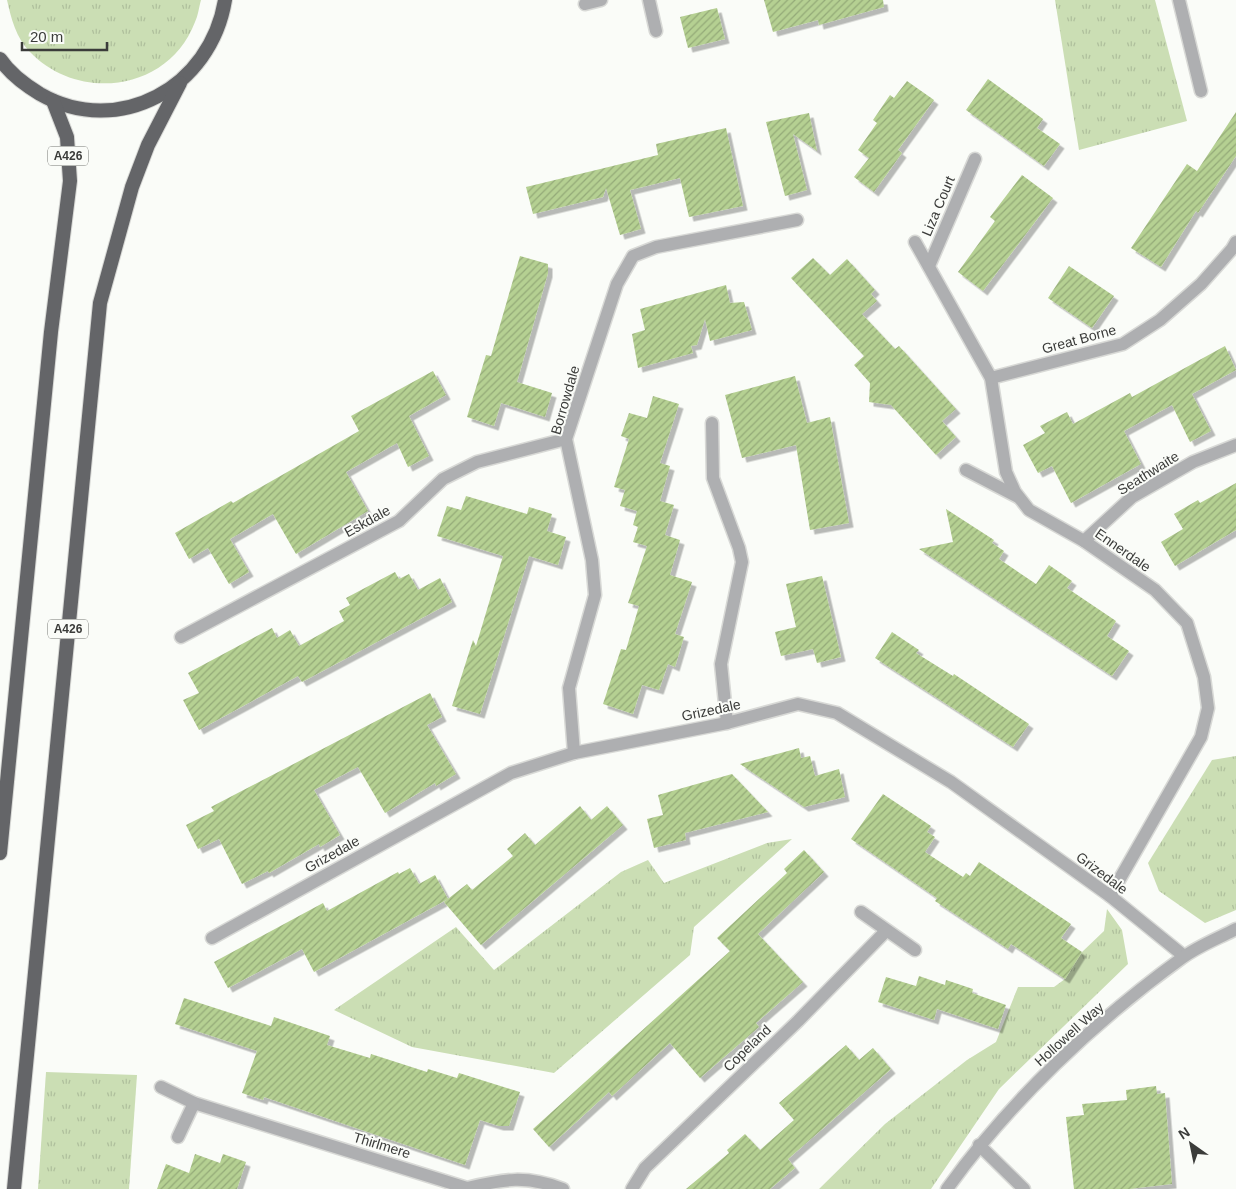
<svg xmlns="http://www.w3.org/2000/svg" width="1236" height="1189" font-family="Helvetica,sans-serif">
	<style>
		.grass { fill: url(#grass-tufts) }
		.building { fill: url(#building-hatch); filter: url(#shadow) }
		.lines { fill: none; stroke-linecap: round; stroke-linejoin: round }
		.minor-casing { stroke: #d8d9d6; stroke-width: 15 }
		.trunk-casing { stroke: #d8d9d6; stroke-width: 16 }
		.minor { stroke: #aeafb1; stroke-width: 12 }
		.trunk { stroke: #646568; stroke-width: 14 }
		.labels { text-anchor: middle; stroke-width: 4; stroke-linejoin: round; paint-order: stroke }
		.shield { fill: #fafcf8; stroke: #747673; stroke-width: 1 }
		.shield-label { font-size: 12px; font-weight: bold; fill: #3b3c3a }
		.street-label { font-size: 14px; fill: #3b3c3a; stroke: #fafcf8 }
	</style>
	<defs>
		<pattern id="grass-tufts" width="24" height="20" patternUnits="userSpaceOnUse" patternTransform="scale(1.25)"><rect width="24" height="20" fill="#cbdeb4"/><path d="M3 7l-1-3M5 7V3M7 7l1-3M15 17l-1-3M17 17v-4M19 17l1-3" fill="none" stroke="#afbf9c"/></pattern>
		<pattern id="building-hatch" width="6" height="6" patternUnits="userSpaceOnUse" patternTransform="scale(1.25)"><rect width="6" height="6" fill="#b5d092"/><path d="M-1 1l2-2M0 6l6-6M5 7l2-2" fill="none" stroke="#94aa78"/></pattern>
		<filter id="shadow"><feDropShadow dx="4.5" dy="4.5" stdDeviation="0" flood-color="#0004"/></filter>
	</defs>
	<rect width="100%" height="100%" fill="#fafcf8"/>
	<g class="grass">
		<path d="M 7,0 L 201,0 C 199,7 198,16 195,22 C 169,91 79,103 30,52 C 16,38 11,18 7,0 Z"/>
		<polygon points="1055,0 1155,0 1187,121 1079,150"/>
		<polygon points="1236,756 1236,910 1205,923 1159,891 1148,863 1212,760"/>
		<polygon points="792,839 694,927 690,955 554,1073 412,1047 334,1010 456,927 494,970 621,872 648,860 664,883 767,843"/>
		<polygon points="1107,909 1122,930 1128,964 999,1089 931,1189 819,1189 885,1124 967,1060 996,1042 1018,987 1054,987 1065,979 1082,952 1104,931"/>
		<polygon points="46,1072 137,1075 129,1189 38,1189"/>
	</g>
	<g class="building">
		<polygon points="764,0 883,0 884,7 819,25 818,20 773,32"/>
		<polygon points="717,8 725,39 688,48 680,17"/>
		<polygon points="988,79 1043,119 1037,128 1060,144 1044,166 966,110"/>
		<polygon points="907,81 934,100 898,150 902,153 874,192 854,177 869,158 858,150 877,123 873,120 890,95 894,98"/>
		<polygon points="1236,112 1236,156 1198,213 1196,211 1161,267 1131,248 1187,164 1197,171"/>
		<polygon points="809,113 817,151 793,134 807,190 785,196 766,122"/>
		<polygon points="726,128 743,206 689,217 680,178 630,190 641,229 620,235 606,188 603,197 533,214 526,187 658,155 656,144"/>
		<polygon points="1022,175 1053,198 983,291 958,272 995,221 990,217"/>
		<polygon points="520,256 548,264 548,273 517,382 552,393 545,417 501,403 494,426 467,417 486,355 491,356"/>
		<polygon points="813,258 830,275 847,259 875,290 871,294 877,301 862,314 895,349 899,346 956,409 942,421 956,437 936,455 891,405 869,402 870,383 854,365 864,356 791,278"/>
		<polygon points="1069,266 1114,296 1092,328 1048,298"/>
		<polygon points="726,285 730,303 744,302 752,330 710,341 705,319 697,345 691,346 693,353 638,368 632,334 645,330 640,309"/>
		<polygon points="1225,346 1236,370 1192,394 1211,431 1190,442 1172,405 1124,431 1141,464 1071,503 1052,466 1038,473 1023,445 1045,433 1040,426 1067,412 1073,424 1130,393 1132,397"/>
		<polygon points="433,371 446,395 409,416 429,456 408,467 397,443 346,472 368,511 296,554 273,514 230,539 249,572 229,584 208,548 189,559 175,533 231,501 233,503 359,431 351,416"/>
		<polygon points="795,376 807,423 830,417 849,523 810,530 796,445 742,458 725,395"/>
		<polygon points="653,396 679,404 660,463 670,466 660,501 674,505 665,535 680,540 670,575 692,582 675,634 684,637 675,667 668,664 659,690 642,685 633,714 603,704 621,649 626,650 639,606 628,603 647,546 633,542 638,527 633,525 637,511 620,506 625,490 614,487 629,439 621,436 629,413 647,418"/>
		<polygon points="1236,483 1236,530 1175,566 1161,542 1183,529 1174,514 1198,500 1200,503"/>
		<polygon points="466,496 527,514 529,507 552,514 547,531 566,537 558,565 529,556 480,714 452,706 473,640 476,646 503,556 437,536 447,506 461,510"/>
		<polygon points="946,509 994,540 992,543 1004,551 999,559 1036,584 1049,565 1072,581 1067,588 1116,621 1107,636 1129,651 1112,676 919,549 953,542"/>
		<polygon points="395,572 399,579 409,574 418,590 440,578 452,602 302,682 298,676 199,730 183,700 199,693 188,673 272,628 277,638 290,630 299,646 344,621 339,611 350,605 346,598"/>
		<polygon points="822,576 841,657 817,663 813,649 781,656 775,632 796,627 786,584"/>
		<polygon points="892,632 919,650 916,653 953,676 954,674 1029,724 1013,747 875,658"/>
		<polygon points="430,693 442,717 427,725 456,774 436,786 435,783 385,813 358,767 314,790 340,835 320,847 319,844 269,873 268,871 242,884 219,839 198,849 186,825 214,811 211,807"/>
		<polygon points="799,748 801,758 810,756 815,776 839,769 845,797 804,807 740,764"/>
		<polygon points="732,774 768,812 685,833 686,840 654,848 647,819 663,815 658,795"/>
		<polygon points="883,794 931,826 927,832 935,837 925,852 963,877 966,873 970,876 979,862 1071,924 1061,938 1082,952 1065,979 1011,944 1008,949 935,901 937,898 851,839"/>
		<polygon points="580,806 591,820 607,806 623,825 481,945 444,902 467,884 472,890 513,856 507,849 525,833 535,845"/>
		<polygon points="804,850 824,872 758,934 803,982 756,1023 759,1027 700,1078 670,1043 612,1096 609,1092 549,1147 533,1129 730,951 717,938 787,873 784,869"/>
		<polygon points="410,868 419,884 435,875 448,899 314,972 302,949 228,988 214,962 323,903 327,911 398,872 399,874"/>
		<polygon points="919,976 945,985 946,980 973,989 972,993 1006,1005 998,1029 937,1009 934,1020 878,1002 886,977 916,986"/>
		<polygon points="184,998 271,1026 274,1017 330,1036 327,1045 370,1058 371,1054 427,1072 428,1069 457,1078 459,1073 520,1092 509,1126 499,1126 480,1120 465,1165 264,1097 263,1100 242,1093 257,1051 175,1024"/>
		<polygon points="846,1045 859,1060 873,1048 891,1069 788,1159 795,1168 770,1189 686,1189 729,1153 727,1150 745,1134 760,1150 794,1120 779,1103"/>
		<polygon points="1156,1086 1157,1094 1165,1093 1172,1184 1129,1189 1074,1189 1066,1117 1084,1115 1082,1104 1127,1100 1126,1090"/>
		<polygon points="195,1154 220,1163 223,1154 246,1162 237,1189 157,1189 166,1164 189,1173"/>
	</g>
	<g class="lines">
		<defs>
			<g id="minor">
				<polyline points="649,0 656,31"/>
				<polyline points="1179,0 1201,91"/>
				<polyline points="585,4 601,0"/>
				<polyline points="915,242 991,378 1006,472 1015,492 1029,510 1084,541 1155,590 1187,623 1204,677 1208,708 1201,737 1110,896"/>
				<polyline points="929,266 975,159"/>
				<polyline points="991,378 1123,344 1160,320 1201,284 1232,249 1236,242"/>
				<polyline points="712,423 713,478 739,548 742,562 721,664 727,723"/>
				<polyline points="966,470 1018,497"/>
				<polyline points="1084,541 1132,497 1193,462 1236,445"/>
				<polyline points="181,637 399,521 443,479 477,462 566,439"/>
				<polyline points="574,753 569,688 595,595 592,560 566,439 617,284 633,256 656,247 797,220"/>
				<polyline points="861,912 915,950"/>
				<polyline points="212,938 511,773 574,753 727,723 798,704 837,713 951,782 1110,896 1184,956"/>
				<path d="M 161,1087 L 194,1103 L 467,1188 C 504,1179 526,1175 563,1189"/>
				<polyline points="178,1137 194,1103"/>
				<polyline points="979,1145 1024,1189"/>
				<polyline points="632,1189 645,1168 798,1021 886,931"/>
				<path d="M 947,1189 C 1010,1101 1095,1021 1182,958 C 1198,946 1219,938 1236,929"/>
			</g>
			<g id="trunk">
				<path d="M 0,59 C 10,74 25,85 40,94 C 119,139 211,87 225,0"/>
				<polyline points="0,853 51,332 70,181 67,137 53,101"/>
				<polyline points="14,1189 100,303 132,187 148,145 180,83"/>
			</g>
		</defs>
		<use href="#minor" class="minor-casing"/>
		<use href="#trunk" class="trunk-casing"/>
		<use href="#minor" class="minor"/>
		<use href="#trunk" class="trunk"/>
	</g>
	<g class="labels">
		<g class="shield">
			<rect x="48" y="146.5" width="40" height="19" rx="4"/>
			<rect x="48" y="619.5" width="40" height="19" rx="4"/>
		</g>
		<g class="shield-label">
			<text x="68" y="160">A426</text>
			<text x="68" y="633">A426</text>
		</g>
		<g class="street-label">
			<text transform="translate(938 206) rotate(-67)" y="5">Liza Court</text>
			<text transform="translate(1079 339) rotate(-15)" y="5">Great Borne</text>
			<text transform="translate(565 400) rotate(-74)" y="5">Borrowdale</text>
			<text transform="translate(1148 473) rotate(-32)" y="5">Seathwaite</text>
			<text transform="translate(367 521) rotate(-29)" y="5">Eskdale</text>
			<text transform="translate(1123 550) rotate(35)" y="5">Ennerdale</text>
			<text transform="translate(711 710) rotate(-12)" y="5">Grizedale</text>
			<text transform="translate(332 854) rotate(-29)" y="5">Grizedale</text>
			<text transform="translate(1102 873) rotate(37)" y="5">Grizedale</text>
			<text transform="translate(1069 1034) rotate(-42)" y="5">Hollowell Way</text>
			<text transform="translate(747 1048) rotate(-44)" y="5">Copeland</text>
			<text transform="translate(382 1145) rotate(17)" y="5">Thirlmere</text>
		</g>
	</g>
	<g transform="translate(1191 1144) rotate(327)" stroke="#fafcf8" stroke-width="4" paint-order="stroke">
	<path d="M0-4L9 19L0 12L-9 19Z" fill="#3b3c3a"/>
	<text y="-8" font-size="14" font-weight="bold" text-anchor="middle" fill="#3b3c3a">N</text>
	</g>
	<path d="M22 42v8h85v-8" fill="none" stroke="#3b3c3a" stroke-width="2.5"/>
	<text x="30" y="42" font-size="15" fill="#3b3c3a" stroke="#fafcf8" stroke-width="4" paint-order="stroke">20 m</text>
</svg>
